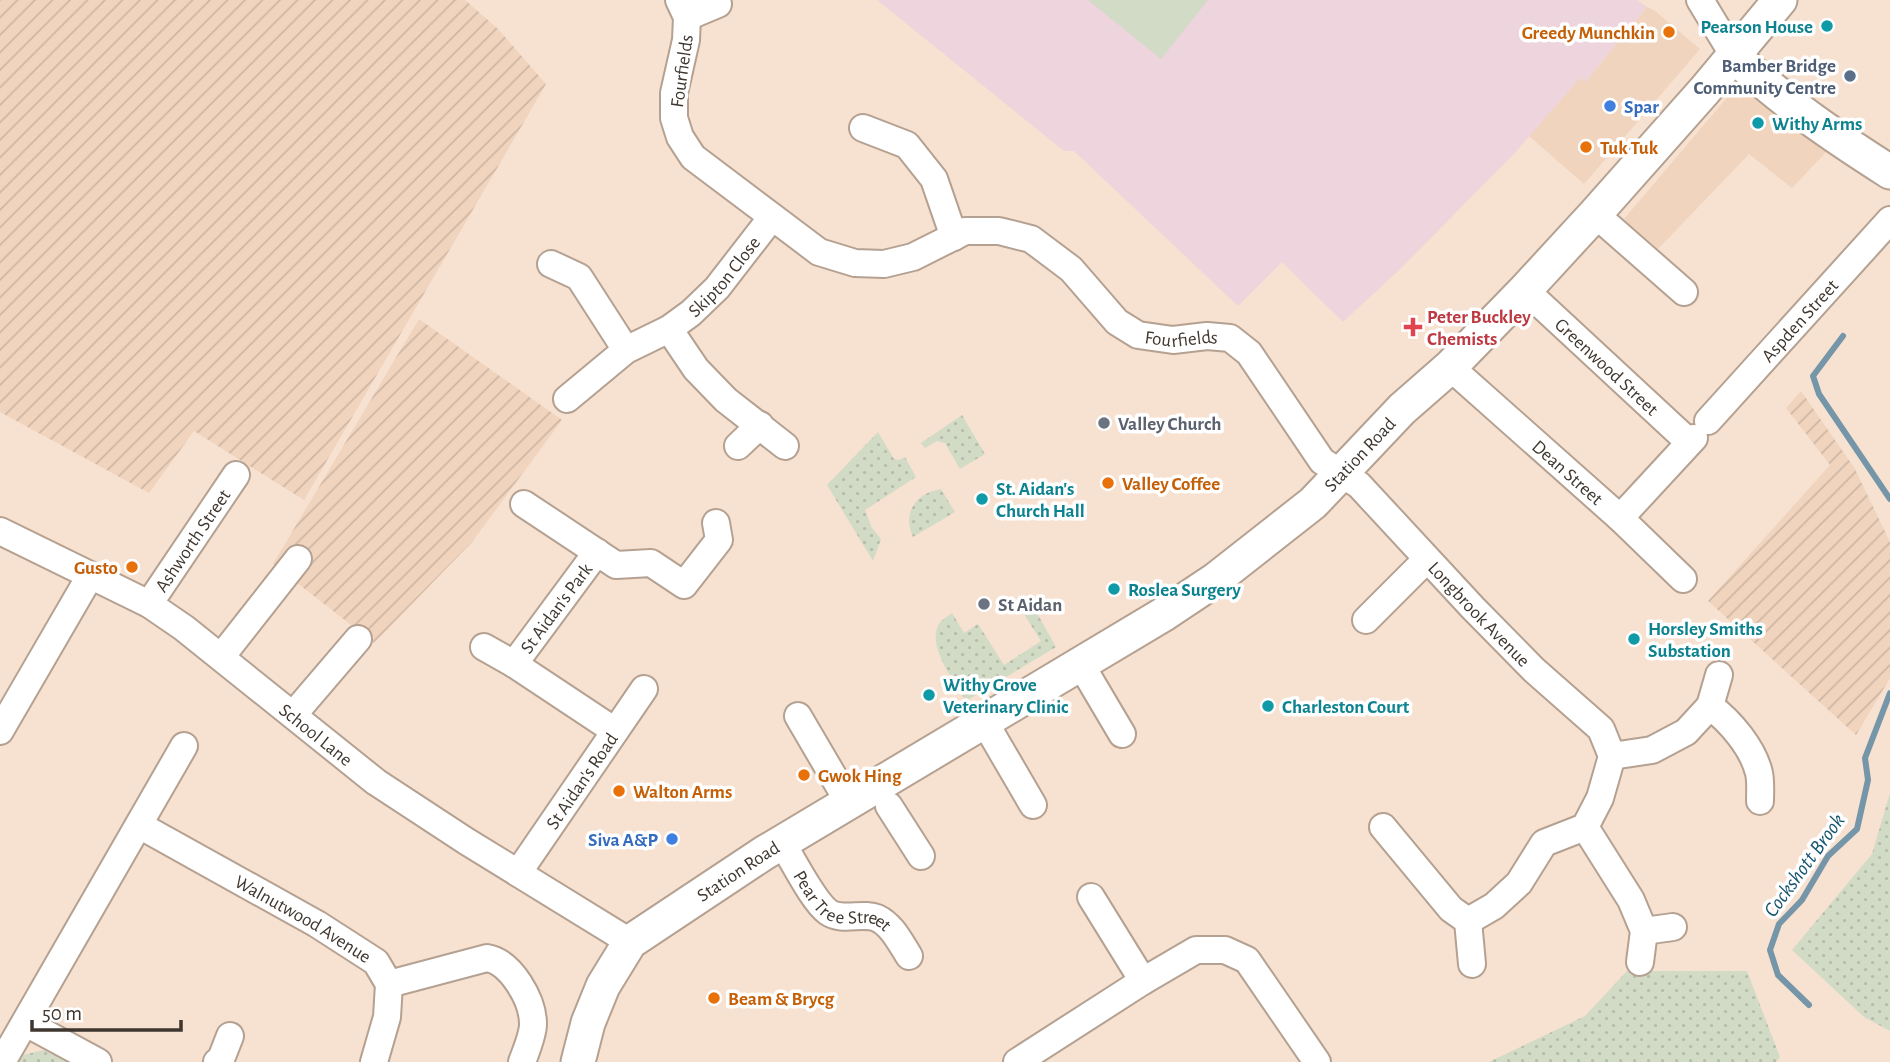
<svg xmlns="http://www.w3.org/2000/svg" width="1890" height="1062" font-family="'Alegreya Sans',sans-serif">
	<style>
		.built { fill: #f0d4be }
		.industrial { fill: url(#industrial-furrows) }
		.education { fill: #edd4dd }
		.grass { fill: url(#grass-dots) }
		.garden { fill: #d2dbc6 }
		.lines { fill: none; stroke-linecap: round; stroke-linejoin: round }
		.stream { stroke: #7596a8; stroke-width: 6 }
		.minor-casing { stroke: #b5a191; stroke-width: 30 }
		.major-casing { stroke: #b5a191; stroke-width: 37 }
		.minor { stroke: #fff; stroke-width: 26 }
		.major { stroke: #fff; stroke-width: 33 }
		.culture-dot { fill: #0f9aa8; stroke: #fff; stroke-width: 2.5 }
		.food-dot { fill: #e8710a; stroke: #fff; stroke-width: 2.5 }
		.service-dot { fill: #5c6f8a; stroke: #fff; stroke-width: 2.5 }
		.shop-dot { fill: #3f7fe0; stroke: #fff; stroke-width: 2.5 }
		.health-dot { fill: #e0444e; stroke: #fff; stroke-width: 2.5 }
		.worship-dot { fill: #6b7280; stroke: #fff; stroke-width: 2.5 }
		.labels { text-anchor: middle; stroke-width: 7; stroke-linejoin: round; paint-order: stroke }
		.culture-label { font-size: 19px; font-weight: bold; fill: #0d838f; stroke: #fff; text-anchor: start }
		.food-label { font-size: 19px; font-weight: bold; fill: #c56008; stroke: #fff; text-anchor: start }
		.service-label { font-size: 19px; font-weight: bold; fill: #4e5e75; stroke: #fff; text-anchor: end }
		.street-label { font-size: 19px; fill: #3e362f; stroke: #fff }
		.shop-label { font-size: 19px; font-weight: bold; fill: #366cbe; stroke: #fff; text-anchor: start }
		.health-label { font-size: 19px; font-weight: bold; fill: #be3a42; stroke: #fff; text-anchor: start }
		.worship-label { font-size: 19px; font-weight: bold; fill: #5b616d; stroke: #fff; text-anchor: start }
		.water-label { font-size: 21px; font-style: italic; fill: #14546f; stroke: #fff }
	</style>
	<defs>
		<pattern id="industrial-furrows" width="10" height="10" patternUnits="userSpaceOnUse" patternTransform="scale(1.75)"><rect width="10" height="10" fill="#f0d4be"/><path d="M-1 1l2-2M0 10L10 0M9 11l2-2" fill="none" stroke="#cfb7a4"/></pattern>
		<pattern id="grass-dots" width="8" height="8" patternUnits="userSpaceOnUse" patternTransform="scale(1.75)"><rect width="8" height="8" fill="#d2dbc6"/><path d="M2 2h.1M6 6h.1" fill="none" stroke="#b5bdaa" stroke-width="1.8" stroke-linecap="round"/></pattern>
	</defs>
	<rect width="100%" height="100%" fill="#f7e1d0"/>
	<g class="built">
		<polygon points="1647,7 1655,11 1700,49 1584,184 1529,136 1580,78 1586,81"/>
		<polygon points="1736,87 1744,90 1827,151 1792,188 1749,154 1658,249 1624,219"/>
	</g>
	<g class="industrial">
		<polygon points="0,0 465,0 497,28 546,84 304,500 194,431 149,493 0,412"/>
		<polygon points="419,319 562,420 472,542 374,643 273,564"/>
		<polygon points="1801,391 1855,469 1890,542 1890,678 1856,735 1708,601 1830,465 1786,408"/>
	</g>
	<polygon class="education" points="877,0 1637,0 1647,7 1585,82 1580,78 1513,155 1398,271 1343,322 1282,262 1238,306 1074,151 1064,151"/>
	<g class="grass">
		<polygon points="962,415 985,454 960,469 945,443 937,441 925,448 921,443"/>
		<polygon points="878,432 894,459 899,460 905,457 916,477 865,510 872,528 881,539 873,561 827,485"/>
		<path d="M 941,489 L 955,512 L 913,537 C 902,512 916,493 941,489 Z"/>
		<path d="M 1028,597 L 1056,647 L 966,701 C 955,682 926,646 939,624 C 941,620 948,616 952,613 L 964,633 L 978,624 L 1004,665 L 1041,641 L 1017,603 Z"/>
		<polygon points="1890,793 1890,1031 1864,1017 1792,950 1872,854"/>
		<polygon points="1627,971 1747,971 1780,1057 1776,1062 1489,1062 1585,1016"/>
		<polygon points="44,1050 53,1055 55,1050 80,1062 19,1062 23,1055"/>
	</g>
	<polygon class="garden" points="1088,0 1208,0 1161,59"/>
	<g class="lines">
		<g class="stream">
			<polyline points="1843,336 1813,376 1819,394 1890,499"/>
			<polyline points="1809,1005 1778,975 1770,950 1779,924 1802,900 1828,856 1857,829 1868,780 1865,758 1890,693"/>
		</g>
		<defs>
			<g id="minor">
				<path id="s1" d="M 679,0 L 687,17 L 686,40 L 674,93 L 674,118 L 680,137 L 693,157 L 819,252 L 855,263 L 884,264 L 913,257 L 965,231 L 999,231 L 1031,239 L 1071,269 L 1117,322 L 1138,335 L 1173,340 L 1207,336 L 1230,338 L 1249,353 L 1322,461 L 1359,485 L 1473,608 L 1534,670 L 1601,729 L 1612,756 L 1600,798 L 1585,827 L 1544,843 L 1519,883 L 1494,906 L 1468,921 L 1451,909 L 1383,827"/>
				<polyline points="1700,0 1734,56"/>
				<polyline points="687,17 718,4"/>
				<polyline points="863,128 907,145 934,179 954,237"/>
				<polyline points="1595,214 1684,292"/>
				<polyline points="551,264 579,277 626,350"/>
				<path id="s2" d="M 1525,290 L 1689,442"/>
				<polyline points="669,329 696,369 726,400 785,446"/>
				<path id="s3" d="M 1450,367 L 1620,518 L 1683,579"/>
				<path id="s4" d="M 567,399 L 626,350 L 669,329 L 691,313 L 717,288 L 772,217"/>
				<path id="s5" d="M 1708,421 L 1890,220"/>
				<polyline points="738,446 760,425"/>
				<polyline points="524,504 616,565 651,563 684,585 719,540 716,523"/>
				<polyline points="1620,518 1694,438"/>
				<path id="s6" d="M 0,531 L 149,604 L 184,628 L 376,782 L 466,841 L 630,942"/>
				<path id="s7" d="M 149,604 L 236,475"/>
				<polyline points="1366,620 1427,559"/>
				<polyline points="484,647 514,664 615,731"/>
				<polyline points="221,657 298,559"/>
				<polyline points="1080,663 1122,734"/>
				<path id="s8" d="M 514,664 L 597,552"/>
				<polyline points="1710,706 1719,675"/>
				<polyline points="293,715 358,639"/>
				<polyline points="798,716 849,803"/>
				<polyline points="984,721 1033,805"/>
				<polyline points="0,731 90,576"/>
				<path d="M 1612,756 L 1652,750 L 1686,732 L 1710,706 C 1731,722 1753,748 1759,773 C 1761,782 1760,793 1760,801"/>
				<polyline points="889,806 921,856"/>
				<path id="s9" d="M 139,825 L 317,924 L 376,962 L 389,984 L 387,1017 L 374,1062"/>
				<polyline points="1585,827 1631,900 1644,931 1640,962"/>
				<path id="s10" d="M 782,843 C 793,860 813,901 828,912 C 842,922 863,912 877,918 C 892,925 900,942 909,956"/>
				<path id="s11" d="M 518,873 L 644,689"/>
				<polyline points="1091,897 1143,981"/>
				<polyline points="1468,921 1472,964"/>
				<polyline points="1644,931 1673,927"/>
				<path d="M 389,984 L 487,958 C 511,962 533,1000 533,1024 C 533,1035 526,1051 522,1062"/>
				<polyline points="26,1023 98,1062"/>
				<polyline points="2,1062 184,746"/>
				<polyline points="217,1062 221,1059 230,1036"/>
				<polyline points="1017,1062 1143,981 1196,950 1225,950 1247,960 1317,1062"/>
			</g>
			<g id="major">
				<path d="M 1734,56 C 1782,101 1835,137 1890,172"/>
				<path id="s12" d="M 578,1062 L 588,1023 L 603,986 L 630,942 L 764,853 L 1164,614 L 1215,580 L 1313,503 L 1402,409 L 1450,367 L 1525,290 L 1595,214 L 1705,90 L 1780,0"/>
			</g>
		</defs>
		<use href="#minor" class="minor-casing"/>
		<use href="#major" class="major-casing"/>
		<use href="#minor" class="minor"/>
		<use href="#major" class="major"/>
	</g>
	<g class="culture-dot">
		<circle cx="1827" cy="26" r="7"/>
		<circle cx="1758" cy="123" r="7"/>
		<circle cx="982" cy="499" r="7"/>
		<circle cx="1114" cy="589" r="7"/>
		<circle cx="1634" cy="639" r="7"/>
		<circle cx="929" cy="695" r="7"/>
		<circle cx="1268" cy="706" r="7"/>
	</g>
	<g class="food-dot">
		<circle cx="1669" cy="32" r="7"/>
		<circle cx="1586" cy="147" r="7"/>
		<circle cx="1108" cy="483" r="7"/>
		<circle cx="132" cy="567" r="7"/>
		<circle cx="804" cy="775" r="7"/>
		<circle cx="619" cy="791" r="7"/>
		<circle cx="714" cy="998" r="7"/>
	</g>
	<circle class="service-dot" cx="1850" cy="76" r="7"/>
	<g class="shop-dot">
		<circle cx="1610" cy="106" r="7"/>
		<circle cx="672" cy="839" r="7"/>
	</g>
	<path class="health-dot" d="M1409.5 316.5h7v7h7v7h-7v7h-7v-7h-7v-7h7z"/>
	<g class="worship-dot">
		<circle cx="1104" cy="423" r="7"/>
		<circle cx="984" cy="604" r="7"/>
	</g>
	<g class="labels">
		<g class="culture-label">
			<text x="1813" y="33" text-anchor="end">Pearson House</text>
			<text x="1772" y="130">Withy Arms</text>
			<text x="996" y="495">St. Aidan's<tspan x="996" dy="22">Church Hall</tspan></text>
			<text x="1128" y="596">Roslea Surgery</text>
			<text x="1648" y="635">Horsley Smiths<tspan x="1648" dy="22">Substation</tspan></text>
			<text x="943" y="691">Withy Grove<tspan x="943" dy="22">Veterinary Clinic</tspan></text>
			<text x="1282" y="713">Charleston Court</text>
		</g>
		<g class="food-label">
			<text x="1655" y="39" text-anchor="end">Greedy Munchkin</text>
			<text x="1600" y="154">Tuk Tuk</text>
			<text x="1122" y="490">Valley Coffee</text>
			<text x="118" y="574" text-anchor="end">Gusto</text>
			<text x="818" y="782">Gwok Hing</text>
			<text x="633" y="798">Walton Arms</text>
			<text x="728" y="1005">Beam &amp; Brycg</text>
		</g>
		<g class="service-label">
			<text x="1836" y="72">Bamber Bridge<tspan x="1836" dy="22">Community Centre</tspan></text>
		</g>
		<g class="street-label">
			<text transform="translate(681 71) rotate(-82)" y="7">Fourfields</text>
			<text dy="7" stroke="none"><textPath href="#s4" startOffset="201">Skipton Close</textPath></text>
			<text dy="7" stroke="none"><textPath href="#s5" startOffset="136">Aspden Street</textPath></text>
			<text dy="7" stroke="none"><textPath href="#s1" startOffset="733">Fourfields</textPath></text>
			<text dy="7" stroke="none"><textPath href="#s2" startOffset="112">Greenwood Street</textPath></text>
			<text dy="7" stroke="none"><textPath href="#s12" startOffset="1012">Station Road</textPath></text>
			<text dy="7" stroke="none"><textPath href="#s3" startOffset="158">Dean Street</textPath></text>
			<text dy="7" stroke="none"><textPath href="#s7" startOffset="77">Ashworth Street</textPath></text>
			<text dy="7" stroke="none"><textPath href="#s8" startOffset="70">St Aidan's Park</textPath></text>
			<text dy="7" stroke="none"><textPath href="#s1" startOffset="1157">Longbrook Avenue</textPath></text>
			<text dy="7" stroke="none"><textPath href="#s6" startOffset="378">School Lane</textPath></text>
			<text dy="7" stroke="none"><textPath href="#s11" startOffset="112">St Aidan's Road</textPath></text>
			<text dy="7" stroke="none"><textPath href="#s12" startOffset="261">Station Road</textPath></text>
			<text dy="7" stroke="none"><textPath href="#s10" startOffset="91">Pear Tree Street</textPath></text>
			<text dy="7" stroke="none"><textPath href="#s9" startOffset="189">Walnutwood Avenue</textPath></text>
		</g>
		<g class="shop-label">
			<text x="1624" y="113">Spar</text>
			<text x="658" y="846" text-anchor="end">Siva A&amp;P</text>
		</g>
		<g class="health-label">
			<text x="1427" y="323">Peter Buckley<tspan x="1427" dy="22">Chemists</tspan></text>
		</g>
		<g class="worship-label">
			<text x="1118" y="430">Valley Church</text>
			<text x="998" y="611">St Aidan</text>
		</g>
		<g class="water-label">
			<text transform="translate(1804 865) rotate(-54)" y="7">Cockshott Brook</text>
		</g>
	</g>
	<path d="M32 1020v10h149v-10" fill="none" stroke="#3e362f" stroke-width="3.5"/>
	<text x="42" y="1020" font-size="21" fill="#3e362f" stroke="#ffffff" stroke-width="5" paint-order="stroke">50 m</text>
</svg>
